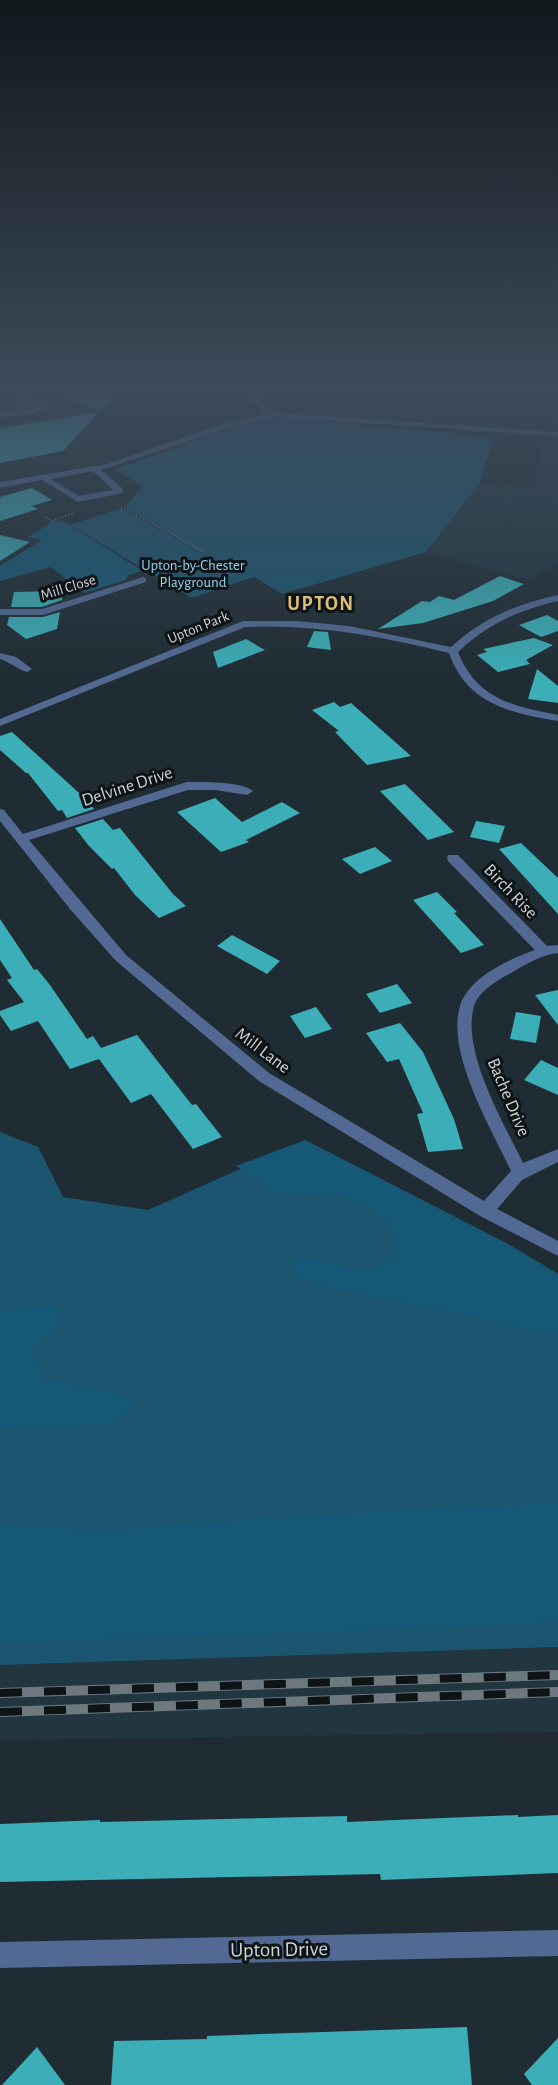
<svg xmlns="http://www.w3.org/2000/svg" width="558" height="2085" font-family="'Alegreya Sans',sans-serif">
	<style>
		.built { fill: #223640 }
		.green { fill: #1c556f }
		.forest { fill: #155976 }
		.building { fill: #3caeb7 }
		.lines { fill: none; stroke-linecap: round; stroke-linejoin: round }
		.path { stroke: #667177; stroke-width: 2; stroke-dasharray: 1.5 2; stroke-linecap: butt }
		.minor { fill: #526a93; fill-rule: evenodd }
		.rail-casing { stroke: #6e797f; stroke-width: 10 }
		.rail { stroke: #0e1316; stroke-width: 8; stroke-dasharray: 22; stroke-linecap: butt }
		.labels { text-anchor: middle; stroke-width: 6; stroke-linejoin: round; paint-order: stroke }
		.far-park-label { font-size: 15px; fill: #94d3f3; stroke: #0e1316 }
		.far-street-label { font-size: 15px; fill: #ccd4d8; stroke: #0e1316 }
		.street-label { font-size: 18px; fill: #ccd4d8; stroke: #0e1316 }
		.far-district-label { font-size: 20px; font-weight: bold; letter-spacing: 1.5px; fill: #dcbd73; stroke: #0e1316 }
		.near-street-label { font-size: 21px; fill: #ccd4d8; stroke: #0e1316 }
	</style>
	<rect width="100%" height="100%" fill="#1f2c33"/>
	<g class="built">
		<polygon points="543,433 558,434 558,564 526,580 426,552 480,483 534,488"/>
		<polygon points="558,1647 558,1732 0,1740 0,1665"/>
	</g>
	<g class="green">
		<polygon points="18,396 40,406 36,409 2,413 10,405 11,399"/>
		<path d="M 282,418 L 465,434 L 465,436 L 493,439 L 480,483 L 426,552 L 282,594 L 254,577 L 192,598 L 70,525 L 121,508 L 207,556 L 125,507 L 143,486 L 114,469 C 169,453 223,423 282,418 Z"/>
		<polygon points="0,1132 38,1147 63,1197 148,1210 305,1140 508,1244 558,1274 558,1647 0,1665"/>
	</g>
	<g class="forest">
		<polygon points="61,520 143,571 128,575 126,580 84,593 51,567 0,581 0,566 42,540 28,537 52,522"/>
		<polygon points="305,1140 508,1244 558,1274 558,1335 323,1286 297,1277 291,1263 303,1256 369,1272 397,1257 391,1221 341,1195 278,1193 236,1166"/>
		<polygon points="40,1305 58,1306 63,1322 35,1347 41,1378 119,1394 136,1405 110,1425 0,1429 0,1313"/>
		<polygon points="558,1504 558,1622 264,1635 0,1642 0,1526 112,1530 294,1516 507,1505"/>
	</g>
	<g class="building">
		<polygon points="53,392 118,392 100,411"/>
		<polygon points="99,412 63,451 0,463 0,428"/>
		<polygon points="32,488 52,500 31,506 38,509 0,521 0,497"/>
		<polygon points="0,535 30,542 0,561"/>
		<polygon points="500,576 524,584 493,601 423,623 378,629 422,601 430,602 439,596 454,600"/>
		<polygon points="63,591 62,600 42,607 11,607 14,592"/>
		<polygon points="60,612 57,629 26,639 7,625 9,617 43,617"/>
		<polygon points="547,615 558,621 558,631 541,637 519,625"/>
		<polygon points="314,631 328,632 331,650 307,647"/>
		<polygon points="534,638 553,645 526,660 530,664 498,672 477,655 487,652 483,649"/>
		<polygon points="246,639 265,650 218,668 213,652"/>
		<polygon points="537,669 558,686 558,703 528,699"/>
		<polygon points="334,702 340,707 351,703 411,756 367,765 335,732 339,731 312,710"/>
		<polygon points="12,732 89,802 88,802 94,809 67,818 62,810 58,811 28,773 26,773 0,750 0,736"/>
		<polygon points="405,784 454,832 428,840 380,791"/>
		<polygon points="215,798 242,822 282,802 300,813 246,840 249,842 221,852 177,812"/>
		<polygon points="103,819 113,830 120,828 173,894 186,906 159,918 135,895 114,868 112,869 89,846 75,828"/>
		<polygon points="476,821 505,826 499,843 470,837"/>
		<polygon points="521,843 558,878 558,914 499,849"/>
		<polygon points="375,847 392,861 360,874 342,859"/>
		<polygon points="437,892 457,912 454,913 484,945 461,953 413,900"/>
		<polygon points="0,919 34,970 37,969 50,985 87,1039 93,1036 101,1048 137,1035 192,1105 196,1104 222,1137 193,1149 151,1094 131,1103 99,1059 70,1069 38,1021 11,1031 0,1015 0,1011 24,1002 7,980 12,978 0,960"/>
		<polygon points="232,935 280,961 267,974 217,946"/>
		<polygon points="397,984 412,1003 380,1013 366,994"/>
		<polygon points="558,990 558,1025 535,995"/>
		<polygon points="316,1007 332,1029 305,1038 290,1016"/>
		<polygon points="516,1012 541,1016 536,1043 510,1039"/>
		<polygon points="400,1023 423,1052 454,1119 463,1149 428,1152 417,1114 423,1113 399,1059 387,1062 366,1033"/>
		<polygon points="541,1060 558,1068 558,1095 524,1080"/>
		<polygon points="518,1815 518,1817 558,1815 558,1873 381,1880 380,1874 0,1882 0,1824 100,1820 100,1822 347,1816 347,1822"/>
		<polygon points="467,2027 472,2085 111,2085 114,2041 207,2039 207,2036"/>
		<polygon points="558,2038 558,2085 532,2085 524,2074"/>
		<polygon points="37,2047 65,2085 2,2085"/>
	</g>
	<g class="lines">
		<g class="path">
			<polyline points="118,505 202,551"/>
			<polyline points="46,517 52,521 74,513"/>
		</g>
		<g class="minor">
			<polygon points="2,392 14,392 48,401 50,406 33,414 0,417 0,413 31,410 42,405"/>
			<path d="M 230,392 L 254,395 L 276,413 L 558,432 L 558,436 L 274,417 L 234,426 L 101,470 L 123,489 L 123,493 L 78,502 L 42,480 L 0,488 L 0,482 L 107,464 L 229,422 L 268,414 L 248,399 ZM 93,471 L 113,490 L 79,496 L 51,479 Z"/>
			<polygon points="143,577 146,578 146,582 43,615 0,615 0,609 42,609"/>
			<path d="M 558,595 L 558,601 C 519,610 487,624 458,652 C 477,699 512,706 558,715 L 558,721 C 510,713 467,704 449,653 C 381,636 314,624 245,627 L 0,726 L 0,719 L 243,621 L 296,621 L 349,626 L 451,647 C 482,618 517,604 558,595 Z"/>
			<path d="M 0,653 L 16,657 L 32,669 L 27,672 C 17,669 10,662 0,659 Z"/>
			<path d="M 187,782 C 203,782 241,781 253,791 L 247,795 L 215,790 L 188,790 L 29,840 L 126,955 L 269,1073 L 484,1201 L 511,1171 C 491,1128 446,1054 460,1006 C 468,978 509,959 535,950 L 448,861 L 447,858 L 448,855 L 458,855 L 547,946 L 558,945 L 558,953 C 541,955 526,964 511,973 C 498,980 479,991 474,1006 C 461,1052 504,1123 523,1163 L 558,1149 L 558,1162 L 522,1180 L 497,1209 L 558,1241 L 558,1256 L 480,1216 L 259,1081 L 116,961 L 70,909 L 0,821 L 0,809 L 4,810 L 23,834 Z"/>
			<polygon points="558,1930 558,1956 0,1968 0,1942"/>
		</g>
		<defs>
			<g id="rail">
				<polyline points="0,1693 558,1675"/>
				<polyline points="0,1712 558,1692"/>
			</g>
		</defs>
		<use href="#rail" class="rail-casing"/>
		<use href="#rail" class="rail"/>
	</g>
	<linearGradient id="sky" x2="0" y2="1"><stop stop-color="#11181c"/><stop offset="0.57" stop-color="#3c4b5b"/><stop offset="1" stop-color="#3c4b5b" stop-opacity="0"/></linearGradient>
	<rect width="558" height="684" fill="url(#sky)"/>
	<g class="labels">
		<g class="far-park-label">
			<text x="193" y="570">Upton-by-Chester<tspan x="193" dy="17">Playground</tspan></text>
		</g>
		<g class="far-street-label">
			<text transform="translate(68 587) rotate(-17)" y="5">Mill Close</text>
			<text transform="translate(198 627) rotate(-22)" y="5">Upton Park</text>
		</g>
		<g class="street-label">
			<text transform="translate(127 786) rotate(-18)" y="6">Delvine Drive</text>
			<text transform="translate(511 891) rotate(46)" y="6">Birch Rise</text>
			<text transform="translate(263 1050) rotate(37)" y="6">Mill Lane</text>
			<text transform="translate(509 1097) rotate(67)" y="6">Bache Drive</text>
		</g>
		<g class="far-district-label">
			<text x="321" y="610">UPTON</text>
		</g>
		<g class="near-street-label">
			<text transform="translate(279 1949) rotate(-1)" y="7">Upton Drive</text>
		</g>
	</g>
</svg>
